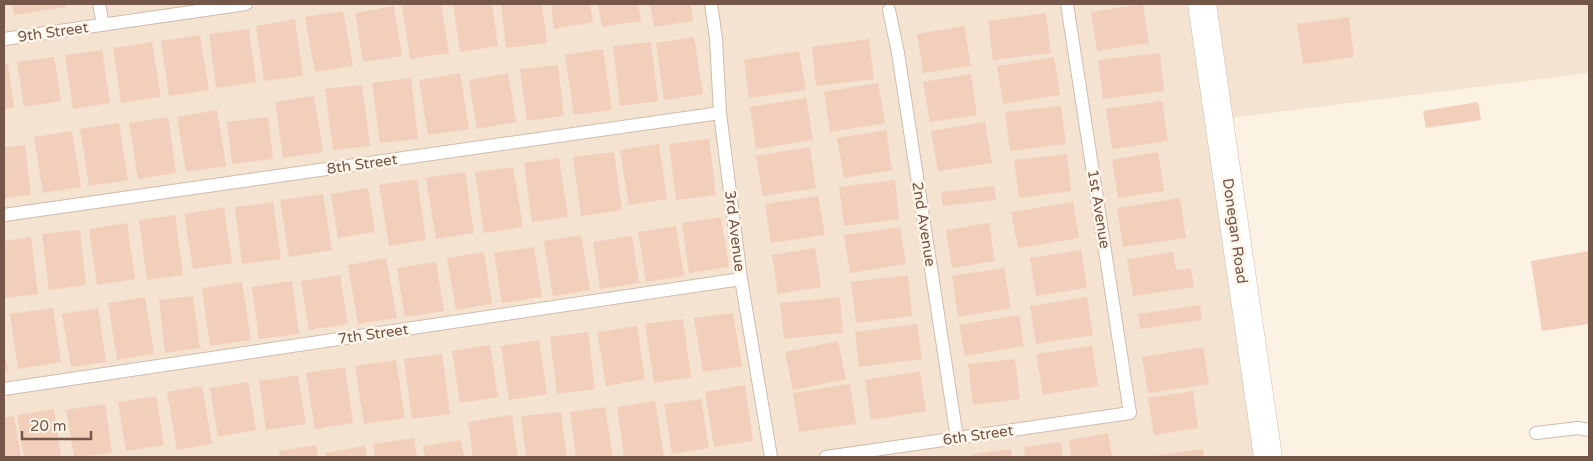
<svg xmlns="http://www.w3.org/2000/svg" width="1593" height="461" font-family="'Varela Round',sans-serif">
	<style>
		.residential { fill: #f4e3d1 }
		.building { fill: #f2cfba }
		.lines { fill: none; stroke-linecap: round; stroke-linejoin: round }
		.service-casing { stroke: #d0bbad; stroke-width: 14 }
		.tertiary-casing { stroke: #d0bbad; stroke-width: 29 }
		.service { stroke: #fff; stroke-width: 12 }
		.tertiary { stroke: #fff; stroke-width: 28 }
		.labels { text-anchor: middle; stroke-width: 5; stroke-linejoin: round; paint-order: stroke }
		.street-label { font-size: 15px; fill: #745749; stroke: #fff6e9 }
	</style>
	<rect width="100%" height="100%" fill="#fcf2e3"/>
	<g class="residential">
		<polygon points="4,4 1191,4 1256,457 4,457"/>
		<polygon points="1215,4 1589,4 1589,73 1231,118"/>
	</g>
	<g class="building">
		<polygon points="12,4 66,4 66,7 14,15"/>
		<polygon points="416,4 441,4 449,53 410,59 402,6"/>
		<polygon points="453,4 492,4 498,46 460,52"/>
		<polygon points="501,4 542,4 547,43 506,48"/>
		<polygon points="551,4 590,4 593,22 554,29"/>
		<polygon points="598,4 638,4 641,21 602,27"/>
		<polygon points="650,4 691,4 693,21 654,27"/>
		<polygon points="1143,4 1149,43 1097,51 1091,12"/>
		<polygon points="394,6 402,56 363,62 355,13"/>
		<polygon points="343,11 353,66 315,72 305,17"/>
		<polygon points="1046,13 1051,53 993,60 988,21"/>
		<polygon points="1349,17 1354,57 1303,64 1297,24"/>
		<polygon points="295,19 303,76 264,81 256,26"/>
		<polygon points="964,26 971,66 923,73 917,34"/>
		<polygon points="249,29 256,82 216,88 209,34"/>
		<polygon points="200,35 209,90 169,96 161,41"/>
		<polygon points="694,37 703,94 664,100 656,43"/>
		<polygon points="869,39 874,79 816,86 812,47"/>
		<polygon points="152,42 161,97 121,103 113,48"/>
		<polygon points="651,42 658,101 620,106 613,46"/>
		<polygon points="603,49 612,110 574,115 565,55"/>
		<polygon points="102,50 110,103 73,109 65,55"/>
		<polygon points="799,51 806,90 749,98 744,60"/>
		<polygon points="1160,53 1164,91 1103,99 1098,60"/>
		<polygon points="54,57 61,101 24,107 17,62"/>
		<polygon points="1054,57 1060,95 1003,104 997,66"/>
		<polygon points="4,64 8,64 14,108 4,109"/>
		<polygon points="558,65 564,116 527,121 520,69"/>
		<polygon points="460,73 469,129 428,135 419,80"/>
		<polygon points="508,73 516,122 477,129 469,80"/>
		<polygon points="971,74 977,115 930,122 923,82"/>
		<polygon points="411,78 418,139 380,143 372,83"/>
		<polygon points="878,83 885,123 830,132 824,92"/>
		<polygon points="362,85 370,146 333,150 325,89"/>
		<polygon points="314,96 323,152 283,158 275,102"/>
		<polygon points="806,98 813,140 756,149 750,107"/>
		<polygon points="1162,101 1168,141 1112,149 1106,109"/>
		<polygon points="1478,102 1481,120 1426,128 1423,111"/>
		<polygon points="1061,106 1066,144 1010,151 1005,112"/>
		<polygon points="217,110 226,166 186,172 177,117"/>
		<polygon points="168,117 176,173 138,179 129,123"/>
		<polygon points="268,117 273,159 232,164 227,122"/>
		<polygon points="985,122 992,163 938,171 931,131"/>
		<polygon points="119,123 128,180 89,186 80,129"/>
		<polygon points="886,130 892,170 844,178 837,138"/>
		<polygon points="72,131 81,187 43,193 34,137"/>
		<polygon points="709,139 716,195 676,200 669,144"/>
		<polygon points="659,144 667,199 629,205 620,150"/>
		<polygon points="25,145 31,195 4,198 4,147"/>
		<polygon points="810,147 816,188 763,196 756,156"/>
		<polygon points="614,152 622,210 581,216 573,157"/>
		<polygon points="1158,152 1164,191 1118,198 1112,160"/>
		<polygon points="1067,154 1071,191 1019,198 1014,160"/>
		<polygon points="559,158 568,217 532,222 524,163"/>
		<polygon points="513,167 523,227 484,233 475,172"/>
		<polygon points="465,172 474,233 436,239 426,178"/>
		<polygon points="417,179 426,240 389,246 379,185"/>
		<polygon points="895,180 899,219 844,226 839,187"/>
		<polygon points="994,186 996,200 943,206 941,192"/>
		<polygon points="368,188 375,232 338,238 331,194"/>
		<polygon points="323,194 332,250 289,257 280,200"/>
		<polygon points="818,196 825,235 771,243 765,204"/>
		<polygon points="1180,198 1186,238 1123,247 1117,208"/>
		<polygon points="273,202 281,259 242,264 235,207"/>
		<polygon points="1073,202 1079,238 1018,248 1011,212"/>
		<polygon points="224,207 232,263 193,269 184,214"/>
		<polygon points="175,215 183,275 147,280 139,220"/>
		<polygon points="721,217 729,267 689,273 682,223"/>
		<polygon points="127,223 135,279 97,285 89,229"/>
		<polygon points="989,223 995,261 952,268 946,230"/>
		<polygon points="676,226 684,276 646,282 638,232"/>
		<polygon points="900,227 906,264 850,273 844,235"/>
		<polygon points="80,230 86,285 49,290 42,234"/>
		<polygon points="581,235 590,290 553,296 544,241"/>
		<polygon points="632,236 639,283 600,289 593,242"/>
		<polygon points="31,237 38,294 4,298 4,241"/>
		<polygon points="534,247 542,297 502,303 494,253"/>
		<polygon points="815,248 821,287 778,294 772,255"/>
		<polygon points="1081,250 1087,288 1036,296 1030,258"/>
		<polygon points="1589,251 1589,324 1542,331 1531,261"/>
		<polygon points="484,252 492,304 456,310 447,258"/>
		<polygon points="1173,252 1176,270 1191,268 1194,287 1133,296 1127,259"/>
		<polygon points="386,258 397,318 358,324 348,265"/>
		<polygon points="436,262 444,311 405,317 397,268"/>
		<polygon points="1004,268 1011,308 958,317 952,276"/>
		<polygon points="340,275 348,324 309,330 301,281"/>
		<polygon points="908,275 912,316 856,323 851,282"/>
		<polygon points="292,281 299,334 259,339 252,287"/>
		<polygon points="242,282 251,340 210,346 202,288"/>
		<polygon points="193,296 200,348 165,353 159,300"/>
		<polygon points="145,297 154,354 117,360 108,303"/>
		<polygon points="840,297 843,333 784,339 780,303"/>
		<polygon points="1087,297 1093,335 1036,344 1030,306"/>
		<polygon points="1200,305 1202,320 1140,329 1138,314"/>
		<polygon points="53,308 61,362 18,369 10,314"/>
		<polygon points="98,308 106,362 71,367 62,314"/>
		<polygon points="733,313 742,366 703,372 694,318"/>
		<polygon points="1019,315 1024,346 965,356 959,325"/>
		<polygon points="683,319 691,377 654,383 645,324"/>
		<polygon points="917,324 922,359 859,367 855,332"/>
		<polygon points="637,326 645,379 606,386 597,332"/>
		<polygon points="588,332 595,389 557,394 550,337"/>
		<polygon points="539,340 547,394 509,400 501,346"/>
		<polygon points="838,341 846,379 793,390 785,352"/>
		<polygon points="490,345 498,397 460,403 452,351"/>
		<polygon points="1092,346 1098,386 1043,395 1036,354"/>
		<polygon points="1203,347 1209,384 1148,393 1142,357"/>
		<polygon points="4,348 8,371 4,371"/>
		<polygon points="442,354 450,414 412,419 404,359"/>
		<polygon points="1015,359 1020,399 973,405 968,364"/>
		<polygon points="396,360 405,418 364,424 355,366"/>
		<polygon points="345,367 353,423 315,429 306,373"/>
		<polygon points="920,371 926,411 871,420 865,380"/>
		<polygon points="298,375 306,424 266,430 259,381"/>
		<polygon points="248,382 256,430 218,437 210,388"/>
		<polygon points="850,384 856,424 799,432 793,393"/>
		<polygon points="745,385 753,441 714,447 705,392"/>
		<polygon points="202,386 212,444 177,450 167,392"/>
		<polygon points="1193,391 1198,428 1154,435 1148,398"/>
		<polygon points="156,396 164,445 126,451 118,402"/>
		<polygon points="701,399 709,448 672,454 664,404"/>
		<polygon points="655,401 664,456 624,457 617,407"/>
		<polygon points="105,404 112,453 74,457 66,410"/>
		<polygon points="605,407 613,457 576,457 570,412"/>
		<polygon points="54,409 61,457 24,457 17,415"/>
		<polygon points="561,412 567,457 526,457 521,416"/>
		<polygon points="512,415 518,457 473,457 468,422"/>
		<polygon points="14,416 21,457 4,457 4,418"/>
		<polygon points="1108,433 1112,457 1071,457 1069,440"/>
		<polygon points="414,438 417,457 375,457 373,444"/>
		<polygon points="461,440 464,457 425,457 423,446"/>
		<polygon points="1061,442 1063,457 1025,457 1024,447"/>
		<polygon points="316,445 318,457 280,457 279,451"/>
		<polygon points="365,446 367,457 326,457 325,453"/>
		<polygon points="1011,449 1012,457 973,457 973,454"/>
		<polygon points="1203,449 1204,457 1153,457 1153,456"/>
	</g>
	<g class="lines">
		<defs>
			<g id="service">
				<polyline points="99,4 103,25"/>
				<polyline points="711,4 716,39 720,113 741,279 771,457"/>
				<polyline points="889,10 898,53 957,438"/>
				<polyline points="4,39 246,4"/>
				<polyline points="4,215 720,113"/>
				<polyline points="4,389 741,279"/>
				<polyline points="1536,433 1578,428 1589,430"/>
				<polyline points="826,457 1130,413 1067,4"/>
			</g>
			<polyline id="tertiary" points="1202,4 1268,457"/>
		</defs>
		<use href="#service" class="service-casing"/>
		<use href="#tertiary" class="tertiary-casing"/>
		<use href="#service" class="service"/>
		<use href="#tertiary" class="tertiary"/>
	</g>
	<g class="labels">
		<g class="street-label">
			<text transform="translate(53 32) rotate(-8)" y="5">9th Street</text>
			<text transform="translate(362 164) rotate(-8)" y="5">8th Street</text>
			<text transform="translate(1099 209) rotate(81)" y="5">1st Avenue</text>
			<text transform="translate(924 224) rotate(81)" y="5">2nd Avenue</text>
			<text transform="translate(735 231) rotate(83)" y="5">3rd Avenue</text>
			<text transform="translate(1235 231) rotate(82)" y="5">Donegan Road</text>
			<text transform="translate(373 334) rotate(-8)" y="5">7th Street</text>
			<text transform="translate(978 435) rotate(-8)" y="5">6th Street</text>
		</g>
	</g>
	<rect width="1593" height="461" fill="none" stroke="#745749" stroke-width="10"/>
	<path d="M22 431v8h69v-8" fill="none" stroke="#745749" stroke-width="2.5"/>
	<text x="30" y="431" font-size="15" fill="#745749" stroke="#fff6e9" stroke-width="4" paint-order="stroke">20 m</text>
</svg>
